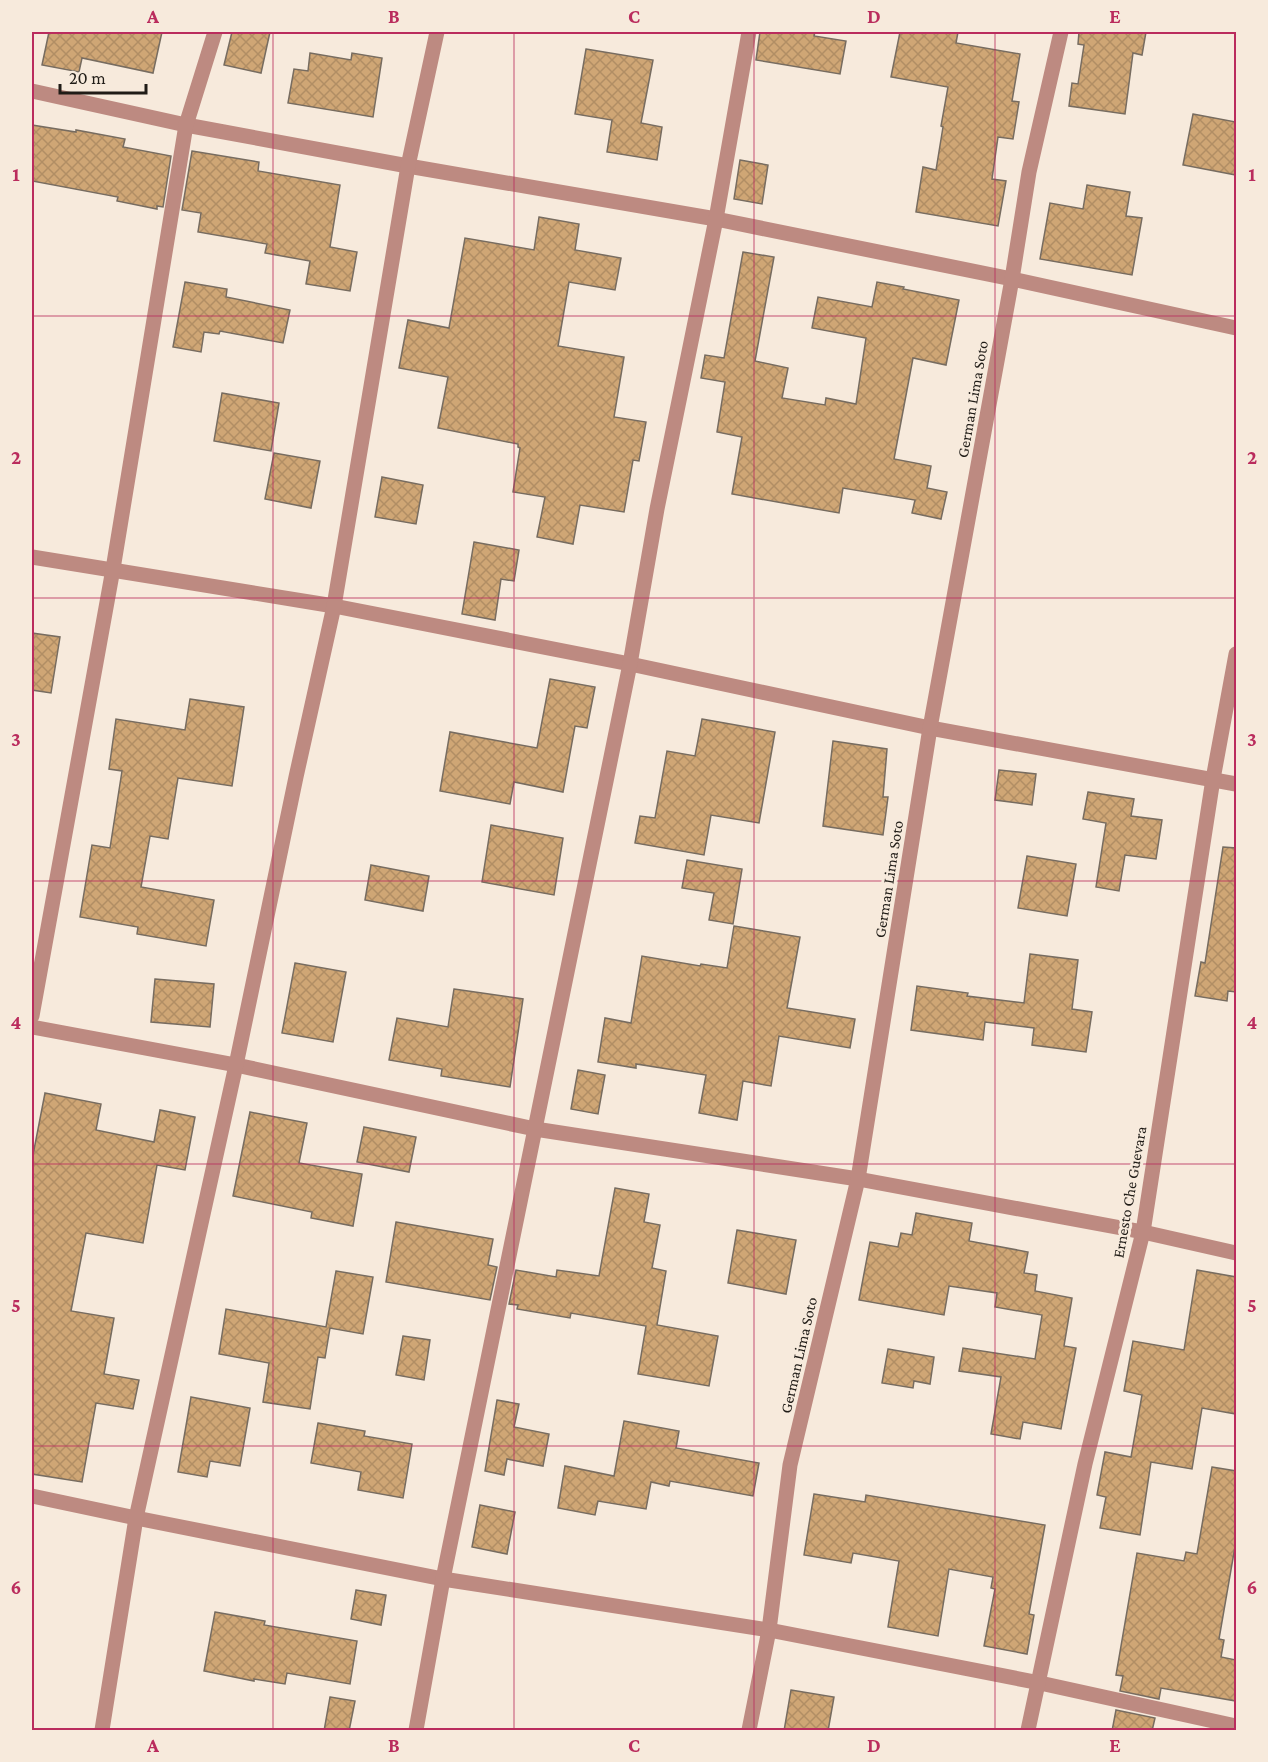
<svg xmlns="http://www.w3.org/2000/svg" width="1268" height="1762" font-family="'Crimson Pro',serif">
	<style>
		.building { fill: url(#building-cross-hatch); stroke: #776c60; stroke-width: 1.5 }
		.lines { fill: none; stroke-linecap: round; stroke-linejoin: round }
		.street { stroke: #bd8a81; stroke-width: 15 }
		.grid { fill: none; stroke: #ba2c5d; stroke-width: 1.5; stroke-opacity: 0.55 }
		.labels { text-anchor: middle; stroke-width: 6; stroke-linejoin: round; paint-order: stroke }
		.street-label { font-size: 16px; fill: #201c17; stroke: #f7eadc }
		.neatline { fill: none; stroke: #ba2c5d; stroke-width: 2 }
		.grid-label { font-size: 20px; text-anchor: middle; font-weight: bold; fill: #ba2c5d }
	</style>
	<defs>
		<pattern id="building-cross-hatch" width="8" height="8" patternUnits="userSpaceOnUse" patternTransform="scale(1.5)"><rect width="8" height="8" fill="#cfa675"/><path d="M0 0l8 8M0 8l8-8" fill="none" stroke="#b18e64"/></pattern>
	</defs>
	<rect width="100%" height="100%" fill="#f7eadc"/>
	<g class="building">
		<polygon points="49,32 162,32 153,73 82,58 79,72 42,65"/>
		<polygon points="232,32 270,32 261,73 224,65"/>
		<polygon points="760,32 815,32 814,36 846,41 840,74 756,60"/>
		<polygon points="900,32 958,32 956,43 1020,54 1012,101 1019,102 1013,139 998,137 992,179 1006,181 998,226 916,212 923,167 936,170 943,127 941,126 948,87 891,77"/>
		<polygon points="1079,32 1146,32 1142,55 1133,53 1125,114 1069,106 1072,83 1078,84 1084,45 1078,44"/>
		<polygon points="586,49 653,60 641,123 662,127 657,160 607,152 612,120 575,114"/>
		<polygon points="310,53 351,60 352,53 382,58 373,117 288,103 294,69 308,71"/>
		<polygon points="1193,114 1236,122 1236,175 1183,165"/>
		<polygon points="32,125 76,132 76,130 125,139 123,147 171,156 163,207 157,206 157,209 117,201 118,197 32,181"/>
		<polygon points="192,151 259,162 258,171 340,185 330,247 357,252 350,291 306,284 310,261 265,253 267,244 198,232 201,213 182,210"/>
		<polygon points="740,160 768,165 762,204 734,199"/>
		<polygon points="1087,185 1130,192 1126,216 1142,218 1132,275 1040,259 1050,203 1083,209"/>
		<polygon points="539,217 579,224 575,250 621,258 615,290 569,282 558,346 624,357 614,417 646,422 639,461 633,460 624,512 580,505 573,544 537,537 545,497 513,492 520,448 518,447 518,444 438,428 448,377 399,368 408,320 449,328 465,238 534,250"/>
		<polygon points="743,252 774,257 755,361 788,368 782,398 825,405 826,398 856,404 866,338 812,328 818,297 872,307 877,282 904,287 903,289 959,300 946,365 913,358 894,459 931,466 927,488 947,492 941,519 912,513 915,500 843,488 839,513 732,494 742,437 717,432 725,382 701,378 705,355 724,358"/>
		<polygon points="185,282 227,289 226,297 290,310 283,343 220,331 219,334 204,332 201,352 173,347"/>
		<polygon points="222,393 279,403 271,451 214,441"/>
		<polygon points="274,453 320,461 311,508 265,499"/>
		<polygon points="382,477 423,485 416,524 375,517"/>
		<polygon points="474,542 519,550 514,581 501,579 495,620 462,614"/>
		<polygon points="32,633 60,637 51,693 32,690"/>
		<polygon points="550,679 595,687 587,728 575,726 563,792 514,782 510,804 440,791 450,732 537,748"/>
		<polygon points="190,699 244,707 232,786 178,778 168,839 150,836 141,887 214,900 206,946 137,934 138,927 80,917 92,845 110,848 122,771 109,769 116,719 185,730"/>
		<polygon points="702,719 775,732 759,823 711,815 704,855 635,843 640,816 655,818 667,751 695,756"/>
		<polygon points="833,741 887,749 883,797 888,797 883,835 823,826"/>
		<polygon points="999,770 1036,774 1032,805 995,800"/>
		<polygon points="1088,792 1134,799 1131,816 1162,820 1156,859 1125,855 1119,891 1096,887 1106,823 1083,819"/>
		<polygon points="491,825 563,838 554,895 482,882"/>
		<polygon points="1223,847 1236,848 1236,992 1228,991 1227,1001 1195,996 1201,962 1205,963"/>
		<polygon points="1027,856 1076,864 1067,916 1018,908"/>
		<polygon points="687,860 742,869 733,924 709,920 714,893 682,888"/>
		<polygon points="371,865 429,876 423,911 365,900"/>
		<polygon points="734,926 800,937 787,1008 855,1019 850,1048 779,1036 771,1086 743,1081 737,1120 699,1113 706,1075 636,1064 636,1068 598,1062 605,1018 631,1023 642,956 700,966 701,964 727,968"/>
		<polygon points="1030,954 1078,960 1072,1009 1092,1012 1086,1052 1032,1045 1034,1028 985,1022 983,1040 911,1030 917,986 968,993 967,996 1024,1003"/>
		<polygon points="295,963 346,972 333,1042 282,1033"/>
		<polygon points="155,979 214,984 210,1027 151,1022"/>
		<polygon points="454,989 523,999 510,1087 441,1076 442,1069 389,1060 397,1018 448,1027"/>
		<polygon points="578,1070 605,1075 598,1114 571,1109"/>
		<polygon points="45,1093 101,1104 96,1130 154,1142 160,1110 195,1117 185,1170 157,1165 143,1243 86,1233 71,1311 114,1318 104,1374 139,1380 133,1409 96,1403 82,1482 32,1474 32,1160"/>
		<polygon points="250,1112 307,1123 299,1163 362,1174 353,1226 311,1218 312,1212 233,1196"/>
		<polygon points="364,1127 416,1137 409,1172 357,1162"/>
		<polygon points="615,1188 649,1194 644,1222 660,1225 652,1268 666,1271 657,1325 718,1336 709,1386 638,1374 646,1326 571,1313 570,1318 517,1309 518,1305 509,1304 516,1270 556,1277 557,1270 599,1276"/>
		<polygon points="916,1213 972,1223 969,1241 1028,1252 1024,1273 1037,1275 1035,1291 1072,1298 1064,1346 1076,1348 1061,1429 1023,1422 1020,1439 991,1434 1001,1377 959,1371 963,1348 1035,1359 1042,1315 995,1307 997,1293 949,1286 944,1315 859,1300 870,1242 898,1247 901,1233 912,1235"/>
		<polygon points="396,1222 493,1239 488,1265 497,1267 490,1300 386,1282"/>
		<polygon points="737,1230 796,1240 786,1294 728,1283"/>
		<polygon points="1197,1270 1236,1277 1236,1414 1202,1408 1192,1469 1151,1462 1140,1535 1100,1528 1106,1497 1097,1495 1105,1452 1131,1457 1142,1395 1124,1391 1133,1341 1184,1350"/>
		<polygon points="336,1271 373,1277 363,1334 330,1328 325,1358 318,1357 310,1409 263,1402 269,1363 219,1354 226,1309 326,1327"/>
		<polygon points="403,1336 430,1340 424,1380 396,1375"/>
		<polygon points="888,1349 934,1357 930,1384 914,1381 913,1388 882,1383"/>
		<polygon points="191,1397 250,1408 240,1466 210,1461 207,1477 178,1472"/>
		<polygon points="497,1400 519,1404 514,1427 549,1434 543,1466 507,1459 504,1475 485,1471"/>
		<polygon points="624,1421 679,1431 676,1448 759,1463 753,1496 670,1481 669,1486 651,1482 646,1509 598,1501 595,1515 558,1508 565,1466 614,1476"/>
		<polygon points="318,1423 365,1431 364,1436 412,1444 403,1498 358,1490 361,1472 311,1463"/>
		<polygon points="1212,1467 1236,1471 1236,1541 1219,1639 1224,1640 1221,1657 1236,1660 1236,1701 1161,1688 1159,1699 1120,1691 1123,1676 1116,1675 1137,1553 1184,1561 1186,1552 1197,1554"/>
		<polygon points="814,1494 865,1502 866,1495 1045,1525 1029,1614 1034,1615 1027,1654 984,1646 995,1589 991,1588 993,1577 949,1569 938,1636 888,1627 899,1561 853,1553 851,1563 804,1555"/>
		<polygon points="480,1505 515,1512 507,1554 472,1547"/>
		<polygon points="356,1590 386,1595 381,1625 351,1619"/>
		<polygon points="215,1612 265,1621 264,1625 357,1641 350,1684 287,1673 285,1684 254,1679 254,1681 204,1671"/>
		<polygon points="791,1690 834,1697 828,1731 784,1731"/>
		<polygon points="330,1697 355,1701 349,1731 324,1731"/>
		<polygon points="1116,1710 1155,1718 1152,1731 1112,1731"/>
	</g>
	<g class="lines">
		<g class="street">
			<polyline points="32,91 186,125 408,166 716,219 1012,279 1236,328"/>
			<polyline points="32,557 334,606 630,664 930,728 1236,784"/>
			<polyline points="32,1016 113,569 186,125 215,32"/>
			<polyline points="32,1027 236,1065 535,1129 858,1179 1143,1232 1236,1253"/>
			<polyline points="32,1496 136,1518 443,1579 769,1630 1040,1683 1236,1726"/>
			<polyline points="102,1730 136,1518 236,1065 296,777 334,606 408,166 437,32"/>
			<polyline points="416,1730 443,1579 630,664 657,509 716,219 749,32"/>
			<polyline points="749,1730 769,1630 790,1465 858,1179 930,728 1012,279 1029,172 1061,32"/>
			<polyline points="1028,1730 1085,1464 1143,1232 1213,779 1236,654"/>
		</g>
	</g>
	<path class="grid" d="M 273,32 L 273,1730M 514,32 L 514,1730M 754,32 L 754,1730M 995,32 L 995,1730M 32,316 L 1236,316M 32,598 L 1236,598M 32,881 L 1236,881M 32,1164 L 1236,1164M 32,1446 L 1236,1446"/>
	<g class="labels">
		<g class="street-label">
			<text transform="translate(972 399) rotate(-80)" y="6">German Lima Soto</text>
			<text transform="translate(888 879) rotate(-81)" y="6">German Lima Soto</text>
			<text transform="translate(1129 1192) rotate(-80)" y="6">Ernesto Che Guevara</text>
			<text transform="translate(798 1355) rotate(-77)" y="6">German Lima Soto</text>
		</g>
	</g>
	<rect width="1268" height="1762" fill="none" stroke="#f7eadc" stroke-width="66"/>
	<path d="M60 84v9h86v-9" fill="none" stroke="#201c17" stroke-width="3"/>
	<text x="69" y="84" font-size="18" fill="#201c17" stroke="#f7eadc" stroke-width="4.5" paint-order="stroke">20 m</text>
	<rect x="33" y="33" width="1202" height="1696" class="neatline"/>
	<g class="grid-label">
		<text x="153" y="23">A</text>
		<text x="394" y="23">B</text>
		<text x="634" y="23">C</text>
		<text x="874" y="23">D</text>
		<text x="1115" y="23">E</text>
		<text x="16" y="181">1</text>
		<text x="1252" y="181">1</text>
		<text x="16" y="464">2</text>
		<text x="1252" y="464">2</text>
		<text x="16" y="746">3</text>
		<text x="1252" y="746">3</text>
		<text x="16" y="1029">4</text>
		<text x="1252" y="1029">4</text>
		<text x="16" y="1312">5</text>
		<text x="1252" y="1312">5</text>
		<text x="16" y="1594">6</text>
		<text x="1252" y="1594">6</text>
		<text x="153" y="1752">A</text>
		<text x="394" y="1752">B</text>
		<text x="634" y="1752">C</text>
		<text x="874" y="1752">D</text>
		<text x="1115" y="1752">E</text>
	</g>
</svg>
